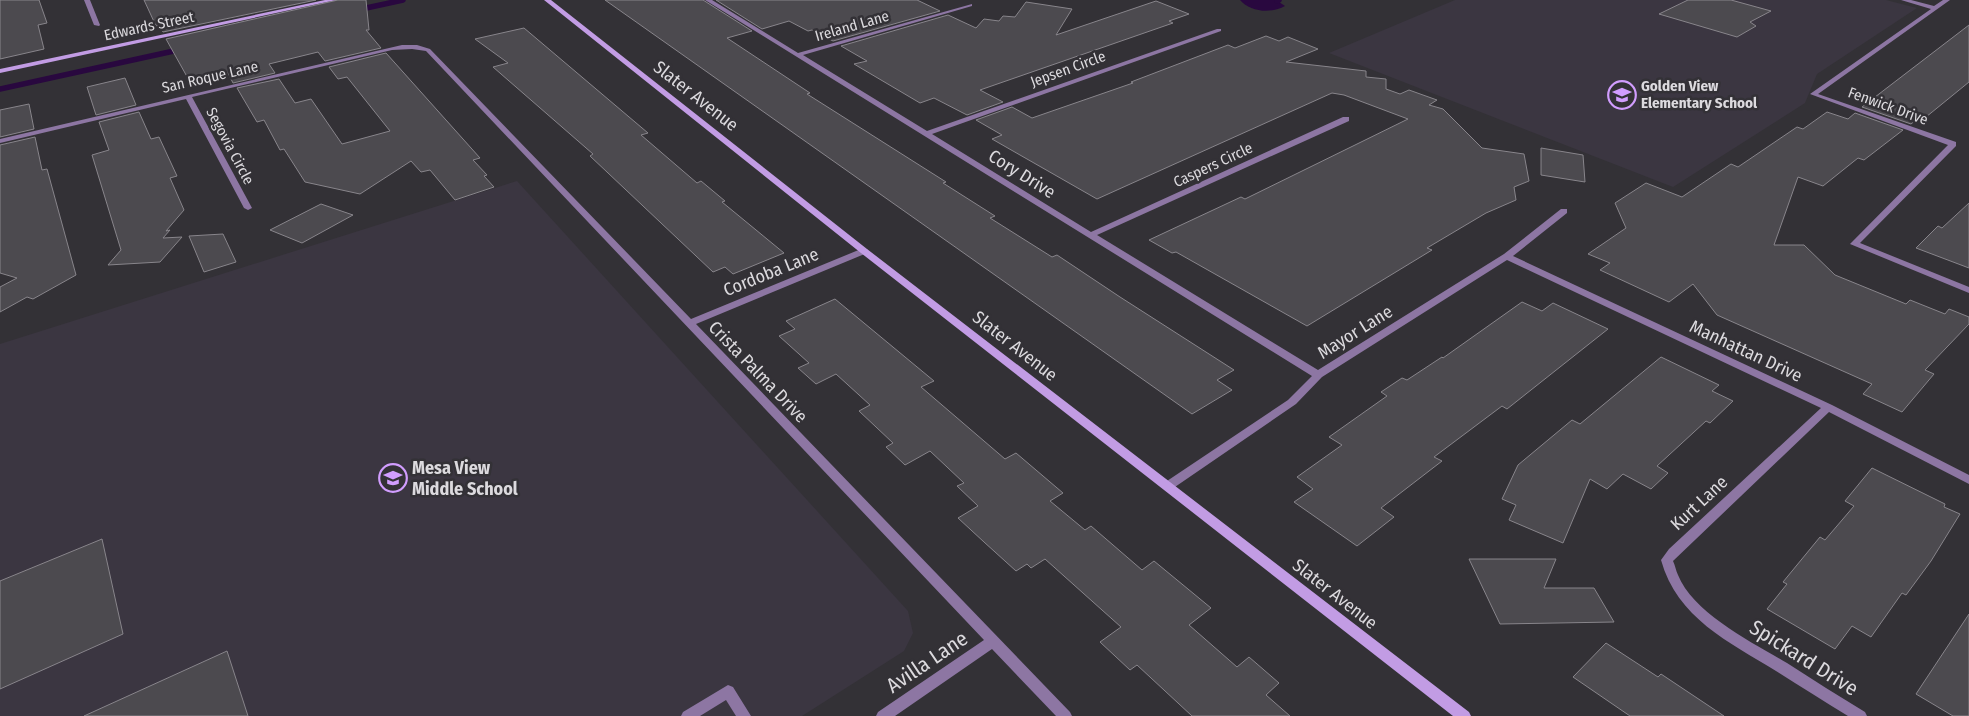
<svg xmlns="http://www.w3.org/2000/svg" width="1969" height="716" font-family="'Fira Sans Condensed',sans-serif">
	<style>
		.built { fill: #3b3641 }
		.water { fill: #29083f }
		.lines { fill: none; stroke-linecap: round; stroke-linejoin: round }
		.stream { stroke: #29083f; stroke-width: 5.5 }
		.building { fill: #4c4a4f; stroke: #88858b }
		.lane { fill: #8d76a3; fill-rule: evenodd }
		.street { fill: #8d76a3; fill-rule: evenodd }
		.secondary { fill: #c29ce4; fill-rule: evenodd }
		.labels { text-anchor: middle; stroke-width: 5; stroke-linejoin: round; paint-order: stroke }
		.far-street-label { font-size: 15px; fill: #dcdade; stroke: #333136 }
		.far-poi-label { font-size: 15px; font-weight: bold; fill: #dcdade; stroke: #333136; text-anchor: start }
		.street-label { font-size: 18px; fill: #dcdade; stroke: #333136 }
		.poi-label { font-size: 18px; font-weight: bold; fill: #dcdade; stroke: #333136; text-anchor: start }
		.near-street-label { font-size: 21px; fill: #dcdade; stroke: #333136 }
	</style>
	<rect width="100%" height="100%" fill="#333136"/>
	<g class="built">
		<polygon points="1455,0 1886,0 1917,8 1817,74 1805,103 1673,187 1329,53"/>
		<polygon points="517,181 908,611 913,633 904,651 802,716 0,716 0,344"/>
	</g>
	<path class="water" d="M 1240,0 L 1276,0 L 1285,6 C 1271,14 1250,12 1240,0 Z"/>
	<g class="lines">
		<g class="stream">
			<polyline points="1277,1 1279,0"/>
			<polyline points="357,10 403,0"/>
			<polyline points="0,89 183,49"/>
		</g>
	</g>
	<g class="building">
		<polygon points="0,0 39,0 47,23 38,25 44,49 0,59"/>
		<polygon points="144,0 316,0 163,32 159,25 156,26"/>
		<polygon points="338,0 366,0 369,30 366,30 381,48 325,61 318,52 269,64 275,73 233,83 228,73 190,82 166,39"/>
		<polygon points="605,0 703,0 752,31 727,38 810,93 807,94 946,182 943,183 995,216 990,218 1052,257 1057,255 1120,297 1234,370 1217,380 1232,390 1192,414"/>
		<polygon points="716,0 917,0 940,11 833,41 812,30 808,31 789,21 762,29"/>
		<polygon points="1688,0 1731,0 1771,11 1750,22 1756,26 1737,37 1659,14"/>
		<polygon points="1156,1 1189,14 1169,21 1173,23 980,90 1003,102 967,115 934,98 920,103 854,64 867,61 841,46 948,15 976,28 984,19 999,21 1003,16 1015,17 1026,2 1072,9 1056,35"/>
		<polygon points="1969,25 1969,82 1926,117 1921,116 1911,124 1862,107"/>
		<polygon points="524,28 648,133 641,135 697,183 701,181 725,201 722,202 784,253 733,274 725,267 713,272 590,156 593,154 493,67 508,63 475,39"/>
		<polygon points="1266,36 1279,41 1288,37 1318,49 1286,62 1366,71 1366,77 1386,79 1386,89 1400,94 1409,90 1437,100 1429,105 1443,109 1482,148 1524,154 1529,181 1514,187 1516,200 1486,213 1427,248 1432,250 1307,326 1176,252 1172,253 1149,240 1241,197 1245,199 1408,119 1344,95 1332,93 1097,199 992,139 1002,135 976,120 1012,107 1032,118 1133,83 1131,82 1228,45 1235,48"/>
		<polygon points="386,53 480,158 473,160 487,175 484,176 494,187 455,200 430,170 421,172 411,161 360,194 305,182 284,149 280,150 264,120 257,122 237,88 279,79 295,103 311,99 342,144 390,131 347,77 338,79 329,67"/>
		<polygon points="125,78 136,105 96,115 87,87"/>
		<polygon points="29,104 34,129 0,137 0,110"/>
		<polygon points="139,112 151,139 159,137 177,176 170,178 184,210 166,231 170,230 163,238 182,237 160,262 108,265 121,250 92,155 109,150 99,122"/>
		<polygon points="1827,112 1848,119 1855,113 1903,130 1864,160 1858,158 1823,186 1798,177 1774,245 1804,245 1835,275 1906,304 1910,300 1945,314 1949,309 1969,317 1969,324 1925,370 1934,374 1902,412 1863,394 1872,384 1717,315 1693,284 1669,302 1600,270 1610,263 1588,254 1626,228 1615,203 1646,183 1682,197 1731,164 1738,167 1797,127 1803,129"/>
		<polygon points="35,137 42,170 47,169 76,275 33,299 27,297 0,312 0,287 17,278 0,273 0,145"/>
		<polygon points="1541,148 1583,155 1585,182 1541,175"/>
		<polygon points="1969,203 1969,268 1916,248 1938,226 1942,228"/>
		<polygon points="321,204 353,215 302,243 270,230"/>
		<polygon points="223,234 236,262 204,272 189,236"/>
		<polygon points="835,299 934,381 921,387 1005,459 1016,453 1063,493 1050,501 1085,530 1091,526 1142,570 1154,561 1211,608 1189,625 1237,667 1249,657 1279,683 1266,695 1290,716 1192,716 1137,665 1130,670 1100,642 1121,627 1045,559 1031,568 1027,564 1016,571 984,542 958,518 978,506 957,486 964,483 930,451 905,465 886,447 893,443 859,411 870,405 836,374 816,384 798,368 809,363 779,336 795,329 786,321"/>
		<polygon points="1522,302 1542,311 1553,303 1608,329 1507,409 1502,406 1434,457 1442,461 1381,508 1394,517 1357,546 1294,502 1313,489 1297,477 1342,445 1329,437 1387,396 1381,392 1402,378 1407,380 1442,357 1443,358"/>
		<polygon points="1661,357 1719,385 1712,391 1733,401 1710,423 1706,421 1657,466 1668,473 1651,489 1623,474 1607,489 1590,479 1563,543 1509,520 1516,505 1502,499 1518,465 1572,420 1580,424"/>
		<polygon points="1872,468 1945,504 1944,507 1960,514 1931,561 1906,595 1902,593 1871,637 1852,626 1835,649 1767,609 1787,584 1783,582 1820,537 1825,540 1854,506 1845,501"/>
		<polygon points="102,539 123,634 0,689 0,581"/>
		<polygon points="1469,559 1556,559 1544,588 1594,588 1614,622 1500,624"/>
		<polygon points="1969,614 1969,716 1953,716 1916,694"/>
		<polygon points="1606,643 1658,677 1661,674 1724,716 1630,716 1573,677"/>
		<polygon points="227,651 248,716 84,716"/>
	</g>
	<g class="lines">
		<polygon class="lane" points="728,685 733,687 751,716 736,716 726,700 700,716 681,716 683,712"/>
		<g class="street">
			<polygon points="84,0 90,0 100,25 99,26 94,25"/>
			<path d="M 705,0 L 712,0 L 798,53 L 972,4 L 972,6 L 803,55 L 927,131 L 1217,29 L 1221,29 L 1221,31 L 932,134 L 1091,232 L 1343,117 L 1349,117 L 1349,121 L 1097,235 L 1318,370 L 1504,254 L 1561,209 L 1567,209 L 1567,213 L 1513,256 L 1832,405 L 1969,475 L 1969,484 L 1829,412 L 1673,561 C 1675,565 1676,571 1678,575 C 1693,613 1753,643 1787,663 C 1813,680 1839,696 1865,712 L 1867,716 L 1848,716 C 1823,701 1800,686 1776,671 C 1729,642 1677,618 1661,560 L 1669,549 L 1821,408 L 1507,260 L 1322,377 L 1296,404 L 1172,489 L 1164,489 L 1162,486 L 1164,483 L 1288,400 L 1312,376 Z"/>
			<polygon points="1901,0 1911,0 1934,6 1943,0 1950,0 1818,94 1956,142 1956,146 1860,243 1969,287 1969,293 1850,244 1948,145 1810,94 1931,9"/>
			<polygon points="402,45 417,45 430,49 691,319 861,249 867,249 868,251 867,253 696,324 1070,712 1072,716 1056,716 992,649 895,716 876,716 878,712 984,640 426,51 412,49 392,50 192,97 252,208 248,210 244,208 186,99 0,143 0,139"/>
		</g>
		<g class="secondary">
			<polygon points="325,0 336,0 0,73 0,69"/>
			<polygon points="544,0 551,0 867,249 1469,712 1471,716 1453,716 861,253"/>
		</g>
	</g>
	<defs>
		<symbol id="school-ring" viewBox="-11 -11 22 22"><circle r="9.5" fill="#333136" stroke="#d19dfe" stroke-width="1.5"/><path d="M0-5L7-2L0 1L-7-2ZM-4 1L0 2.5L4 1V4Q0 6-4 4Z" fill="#d19dfe"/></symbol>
	</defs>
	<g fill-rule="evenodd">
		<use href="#school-ring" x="1606" y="79" width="32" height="32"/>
		<use href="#school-ring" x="377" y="462" width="32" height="32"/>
	</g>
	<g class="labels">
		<g class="far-street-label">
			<text transform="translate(149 26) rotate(-12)" y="5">Edwards Street</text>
			<text transform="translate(852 26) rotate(-16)" y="5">Ireland Lane</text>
			<text transform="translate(1068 69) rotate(-20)" y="5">Jepsen Circle</text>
			<text transform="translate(210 77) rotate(-13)" y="5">San Roque Lane</text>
			<text transform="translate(1888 106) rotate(20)" y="5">Fenwick Drive</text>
			<text transform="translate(230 146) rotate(62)" y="5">Segovia Circle</text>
			<text transform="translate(1213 165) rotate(-25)" y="5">Caspers Circle</text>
		</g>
		<g class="far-poi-label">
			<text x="1641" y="91">Golden View<tspan x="1641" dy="17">Elementary School</tspan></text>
		</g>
		<g class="street-label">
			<text transform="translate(696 96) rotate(38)" y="6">Slater Avenue</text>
			<text transform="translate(1022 174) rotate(32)" y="6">Cory Drive</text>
			<text transform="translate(771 272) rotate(-22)" y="6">Cordoba Lane</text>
			<text transform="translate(1355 332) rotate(-32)" y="6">Mayor Lane</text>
			<text transform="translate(1015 346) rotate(38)" y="6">Slater Avenue</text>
			<text transform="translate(1746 351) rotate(25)" y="6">Manhattan Drive</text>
			<text transform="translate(758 372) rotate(46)" y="6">Crista Palma Drive</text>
			<text transform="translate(1699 503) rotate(-43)" y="6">Kurt Lane</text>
			<text transform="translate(1335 594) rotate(38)" y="6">Slater Avenue</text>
		</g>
		<g class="poi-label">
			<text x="412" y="474">Mesa View<tspan x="412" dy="21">Middle School</tspan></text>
		</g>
		<g class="near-street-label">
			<text transform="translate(1804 658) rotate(32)" y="7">Spickard Drive</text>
			<text transform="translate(927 662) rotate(-34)" y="7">Avilla Lane</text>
		</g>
	</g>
</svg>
